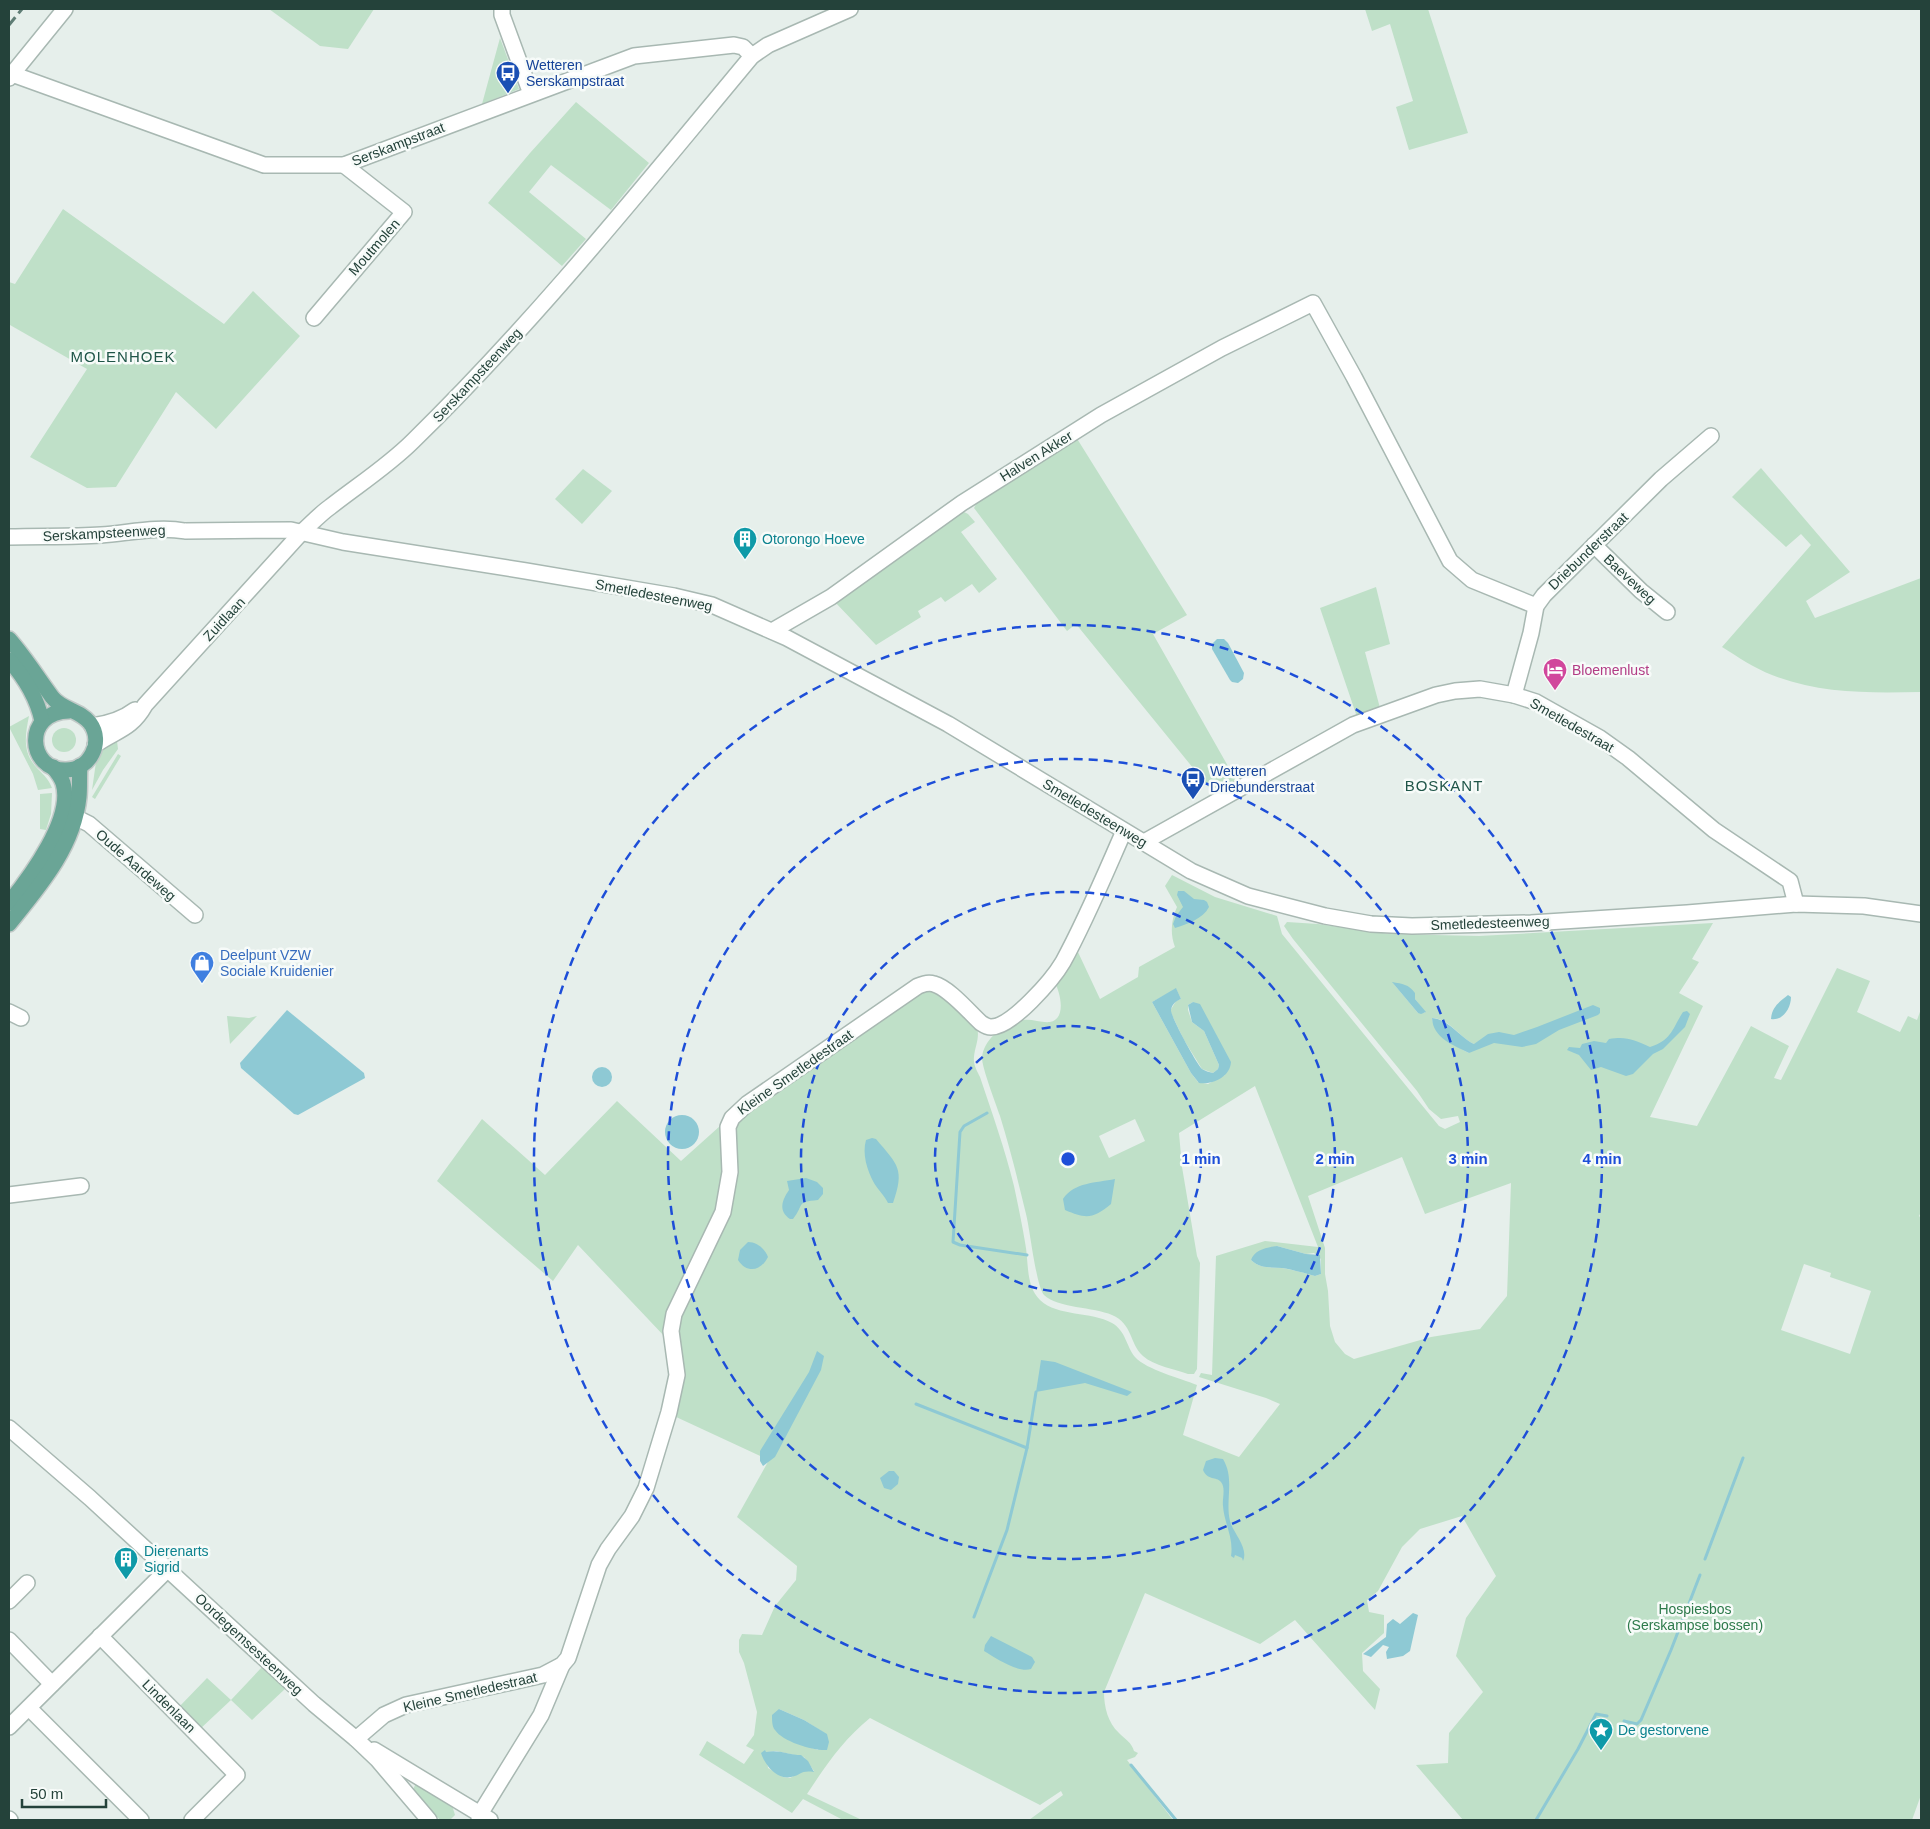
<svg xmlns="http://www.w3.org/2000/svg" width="1930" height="1829" font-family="Helvetica,sans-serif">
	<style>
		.green { fill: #bfe0c8; fill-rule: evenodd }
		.water { fill: #8ec9d4 }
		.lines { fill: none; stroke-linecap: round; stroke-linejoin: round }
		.stream { stroke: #8ec9d4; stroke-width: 3 }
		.minor-casing { stroke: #a8b8b2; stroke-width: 18 }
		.major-casing { stroke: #c2cac8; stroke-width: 18 }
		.minor { stroke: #fff; stroke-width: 15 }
		.major { stroke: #6aa596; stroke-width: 15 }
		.rail { stroke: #5f7d75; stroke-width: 3; stroke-dasharray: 10 5; stroke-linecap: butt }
		.ring { fill: none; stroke: #1d4ed8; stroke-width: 2.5; stroke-dasharray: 9 6 }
		.labels { text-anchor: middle; stroke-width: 5; stroke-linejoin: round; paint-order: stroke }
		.transit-label { font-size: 14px; fill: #164399; stroke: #f7fbf9; text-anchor: start }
		.street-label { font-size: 14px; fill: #24423a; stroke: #f7fbf9 }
		.culture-label { font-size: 14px; fill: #0d838f; stroke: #f7fbf9; text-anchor: start }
		.hotel-label { font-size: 14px; fill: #b23c85; stroke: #f7fbf9; text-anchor: start }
		.shop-label { font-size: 14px; fill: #366cbe; stroke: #f7fbf9; text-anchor: start }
		.park-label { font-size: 14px; fill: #2d7a4b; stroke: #f7fbf9 }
		.neighbourhood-label { font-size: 15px; letter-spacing: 1px; fill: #1f5548; stroke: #f7fbf9 }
		.centre { fill: #1d4ed8; stroke: #f7fbf9; stroke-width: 2.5 }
		.ring-label { font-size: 15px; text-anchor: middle; font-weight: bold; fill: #1d4ed8; stroke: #f7fbf9; stroke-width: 5; stroke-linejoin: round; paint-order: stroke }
	</style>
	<rect width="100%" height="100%" fill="#e6efeb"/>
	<g class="green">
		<polygon points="269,9 374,9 348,49 320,46"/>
		<polygon points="1365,9 1428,9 1468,133 1409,150 1396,107 1413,101 1390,24 1372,31"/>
		<polygon points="500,38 519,89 482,104"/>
		<polygon points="576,102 649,163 611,210 551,165 529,192 586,239 562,266 488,203 530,153"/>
		<polygon points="63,209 224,324 253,291 300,336 216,429 176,392 116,487 87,488 30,457 87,369 10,325 9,326 9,282 15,284"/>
		<polygon points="1076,437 1187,615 1153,634 1237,782 1215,795 1076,624 1067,631 974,508 979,498"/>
		<path d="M 1761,468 L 1850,572 L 1806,601 L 1815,618 L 1921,578 L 1921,692 C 1871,693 1820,694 1772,675 C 1754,668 1738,657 1722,647 L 1811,545 L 1801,534 L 1786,547 L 1732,497 Z"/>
		<polygon points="583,469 612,491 582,524 555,499"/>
		<polygon points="960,510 968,514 975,522 961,532 997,579 979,593 972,584 945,602 941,597 918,611 921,617 876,645 834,601"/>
		<polygon points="1376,587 1390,644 1365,652 1380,708 1357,717 1320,608"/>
		<path d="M 29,716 C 25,736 22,753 38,769 C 44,775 49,780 52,788 L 38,790 L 33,774 L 9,727 Z"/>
		<circle cx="64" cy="740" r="12"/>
		<polygon points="117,741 118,749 103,770 92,790 97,755 107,745"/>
		<polygon points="118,754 121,756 95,799 92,797"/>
		<polygon points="52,793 51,814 46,830 40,829 40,794"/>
		<path d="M 1172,875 L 1215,897 L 1277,916 L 1282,934 L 1439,1126 L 1445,1129 L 1460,1122 L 1458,1116 L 1441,1119 L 1429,1109 L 1417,1091 L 1293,939 L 1284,926 L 1287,922 L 1318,924 L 1390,934 L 1479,936 L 1713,923 L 1692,959 L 1699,962 L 1679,993 L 1703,1006 L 1650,1117 L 1697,1126 L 1751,1026 L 1789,1046 L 1774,1078 L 1781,1080 L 1837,968 L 1870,981 L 1857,1012 L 1900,1032 L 1908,1016 L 1917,1020 L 1921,1009 L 1921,1212 L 1919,1216 L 1921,1218 L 1921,1795 L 1912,1820 L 1463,1820 L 1416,1765 L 1448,1763 L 1449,1733 L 1483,1692 L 1456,1656 L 1466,1618 L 1496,1576 L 1462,1516 L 1420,1529 L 1402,1547 L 1378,1591 L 1367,1600 L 1369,1612 L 1384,1615 L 1384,1633 L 1362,1653 L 1363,1671 L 1380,1689 L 1375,1710 L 1295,1620 L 1260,1644 L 1145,1593 L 1104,1692 C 1104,1707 1108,1723 1119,1733 C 1125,1739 1132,1743 1134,1751 L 1138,1753 L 1135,1757 L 1127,1760 L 1173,1820 L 1029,1820 L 1063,1795 L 1061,1791 L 1040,1805 L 870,1718 C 843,1740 826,1765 807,1794 L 862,1820 L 843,1820 L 803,1799 L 792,1813 L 699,1755 L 707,1741 L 744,1764 L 754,1750 L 746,1746 L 754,1735 L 757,1712 L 744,1663 L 739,1652 L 739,1640 L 742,1634 L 762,1635 L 775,1606 L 796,1580 L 797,1566 L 737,1517 L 769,1460 L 674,1416 L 678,1322 L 715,1236 L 733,1131 L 742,1115 L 917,993 L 931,990 L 940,993 L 977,1027 C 980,1038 975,1046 974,1057 C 973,1064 977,1071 980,1077 C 992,1113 1005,1149 1014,1186 C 1018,1205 1022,1224 1025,1242 C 1029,1261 1025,1285 1040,1300 C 1058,1317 1091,1311 1112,1323 C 1126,1331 1126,1346 1135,1357 C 1147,1370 1180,1378 1197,1385 L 1183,1435 L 1239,1457 L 1280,1404 L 1266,1398 L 1199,1377 L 1201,1373 L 1212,1375 L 1216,1256 L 1265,1241 L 1318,1247 L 1255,1086 L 1179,1133 L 1182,1167 L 1197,1256 L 1200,1263 L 1197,1369 L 1194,1374 L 1188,1374 C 1175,1369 1154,1366 1143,1356 C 1129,1343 1133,1324 1112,1315 C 1094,1307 1057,1308 1044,1295 C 1036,1286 1030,1229 1026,1214 C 1018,1181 1010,1148 1000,1116 C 996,1104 982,1068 982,1058 C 983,1039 1006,1021 1024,1020 C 1032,1019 1042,1023 1050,1022 C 1067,1019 1060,992 1055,983 L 1077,950 L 1100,999 L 1138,977 L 1139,967 L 1175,947 C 1170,934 1171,920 1177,907 L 1165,886 ZM 1393,983 C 1405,984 1419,1003 1425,1013 L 1418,1013 ZM 1176,989 L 1181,999 L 1176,1001 L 1170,1011 L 1184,1040 L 1202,1069 L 1213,1073 L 1218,1069 L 1219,1065 L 1204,1031 L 1192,1022 L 1188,1010 L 1188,1005 L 1193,1002 L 1225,1075 L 1208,1084 L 1198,1082 L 1191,1073 L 1152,1002 ZM 1432,1018 C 1450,1019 1458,1036 1474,1044 L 1469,1053 C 1455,1046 1433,1034 1432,1018 ZM 1135,1119 L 1145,1141 L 1109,1158 L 1099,1136 ZM 1402,1157 L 1425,1214 L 1511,1183 L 1507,1296 L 1480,1329 L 1431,1337 L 1354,1359 L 1345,1354 L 1335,1342 L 1330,1326 L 1328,1291 L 1325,1274 L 1325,1248 L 1308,1196 ZM 1277,1246 L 1306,1254 L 1314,1253 L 1321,1259 L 1321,1274 L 1315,1276 C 1304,1273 1293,1270 1282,1268 C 1271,1267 1260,1269 1251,1260 ZM 1804,1264 L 1831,1273 L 1830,1277 L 1871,1291 L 1850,1354 L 1781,1330 ZM 779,1709 L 804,1720 L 826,1734 L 818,1750 L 789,1740 ZM 776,1751 L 804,1757 L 814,1771 L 804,1770 L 790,1778 L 783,1777 L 768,1768 L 766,1752 Z"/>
		<polygon points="227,1016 249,1018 257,1016 230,1044"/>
		<polygon points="617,1101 681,1161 720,1126 726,1159 722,1202 666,1338 578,1245 553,1281 437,1181 482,1119 545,1175"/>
		<polygon points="262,1667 286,1688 252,1720 231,1700 200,1729 178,1708 207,1678 231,1700"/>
		<polygon points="419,1784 451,1802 455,1815 451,1819 440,1820 413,1790 415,1785"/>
	</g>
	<g class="water">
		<polygon points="1217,639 1224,639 1228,643 1244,673 1243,679 1238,683 1232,682 1230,680 1212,649 1212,644"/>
		<path d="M 1178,891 L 1184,891 L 1194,899 L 1204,900 L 1207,902 L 1209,907 C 1203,919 1187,924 1175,928 L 1173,924 L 1176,916 L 1183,907 L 1177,895 Z"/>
		<path d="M 1392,982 C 1403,984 1408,984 1415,993 L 1415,999 L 1426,1012 L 1421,1014 L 1418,1013 Z"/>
		<path d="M 1176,988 L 1181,999 C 1176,1001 1172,1004 1171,1010 C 1170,1015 1196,1063 1202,1069 C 1205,1071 1209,1072 1213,1073 L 1218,1069 L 1219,1065 L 1204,1031 L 1192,1022 L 1188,1005 L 1193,1002 L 1200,1004 L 1231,1062 C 1230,1078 1211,1085 1199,1083 L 1191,1073 L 1152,1002 Z"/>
		<path d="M 1788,995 L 1791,997 C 1791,1008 1783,1021 1771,1019 C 1772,1007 1779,1002 1788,995 Z"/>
		<path d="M 1593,1005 L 1600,1008 L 1600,1013 L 1598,1015 L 1559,1030 L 1536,1044 L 1522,1047 L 1494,1043 L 1469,1053 C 1453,1045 1433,1038 1432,1018 C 1450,1020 1458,1036 1474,1044 L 1488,1034 L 1499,1032 L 1514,1035 L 1537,1027 Z"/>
		<polygon points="287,1010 364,1073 365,1078 298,1115 294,1114 241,1068 240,1063"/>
		<path d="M 1687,1011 L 1690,1014 L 1685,1027 L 1663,1049 L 1653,1054 L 1633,1074 L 1626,1076 L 1601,1067 L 1591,1070 L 1579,1055 L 1567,1050 L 1569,1047 L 1580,1048 L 1582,1044 L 1594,1041 L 1606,1043 L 1609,1039 C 1627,1036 1634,1040 1650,1047 C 1672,1040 1672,1029 1683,1012 Z"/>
		<circle cx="602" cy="1077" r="10"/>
		<circle cx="682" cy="1132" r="17"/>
		<path d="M 872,1138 L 876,1139 C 898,1165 905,1169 893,1203 L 888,1203 C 885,1196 878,1190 874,1183 C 867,1170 862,1154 866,1140 Z"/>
		<path d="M 806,1178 L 817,1182 L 823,1188 L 823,1194 L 818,1200 C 795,1202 805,1204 793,1219 L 790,1219 C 778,1211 782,1200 789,1190 L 787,1181 Z"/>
		<path d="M 1115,1179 L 1111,1204 C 1093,1219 1086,1219 1065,1210 L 1063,1199 C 1074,1182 1096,1183 1115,1179 Z"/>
		<path d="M 748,1242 C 757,1242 765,1249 768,1257 C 761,1271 747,1274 738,1260 L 740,1250 Z"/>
		<path d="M 1277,1246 L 1306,1254 L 1320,1255 L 1321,1274 L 1315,1276 C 1304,1273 1294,1270 1282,1268 C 1271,1267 1260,1269 1251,1260 C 1254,1250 1267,1247 1277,1246 Z"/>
		<polygon points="817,1351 824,1356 821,1370 775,1457 763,1466 760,1461 760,1451 809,1372"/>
		<polygon points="1041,1360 1055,1362 1132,1392 1127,1396 1085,1383 1036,1392"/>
		<path d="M 1215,1458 L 1223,1459 C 1235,1479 1225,1500 1230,1521 C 1233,1533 1249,1548 1243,1561 L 1242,1558 L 1235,1555 L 1234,1558 L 1231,1556 C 1234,1538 1224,1523 1223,1506 C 1222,1499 1226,1488 1221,1482 C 1216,1476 1208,1481 1203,1470 L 1206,1461 Z"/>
		<polygon points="889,1471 894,1471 899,1477 898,1484 891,1490 884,1488 880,1478"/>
		<polygon points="1413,1613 1418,1615 1410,1651 1403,1656 1387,1659 1386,1652 1389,1647 1383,1645 1371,1657 1363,1654 1386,1637 1387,1624 1393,1619 1400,1624"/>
		<path d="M 991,1636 L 1032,1657 L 1035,1662 L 1031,1669 C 1017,1673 996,1658 984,1651 L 985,1645 Z"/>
		<path d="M 779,1709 L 804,1720 L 827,1734 L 829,1742 L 827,1750 C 814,1751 783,1742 775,1730 C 772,1727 772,1720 772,1715 Z"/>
		<path d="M 765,1750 L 766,1752 C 778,1749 790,1755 801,1755 L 808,1761 L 814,1772 C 800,1770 802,1775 791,1777 C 777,1780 765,1765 761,1753 Z"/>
	</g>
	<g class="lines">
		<g class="stream">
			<polyline points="987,1113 964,1126 960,1132 953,1242 960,1245 1027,1255"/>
			<polyline points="916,1404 1027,1448"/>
			<polyline points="1705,1559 1743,1458"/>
			<polyline points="974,1617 1007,1530 1027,1448 1036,1392"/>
			<polyline points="1624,1721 1637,1724 1641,1720 1671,1650 1700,1575"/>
			<polyline points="1131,1765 1176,1820"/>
			<polyline points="1536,1820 1578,1749 1596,1714 1607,1716"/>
		</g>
		<defs>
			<g id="minor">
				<polyline points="502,9 502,15 531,94"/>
				<polyline points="12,74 264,165 344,165 634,56 734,45 743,47 752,56"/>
				<polyline points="9,78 65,9"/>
				<polyline points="314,318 404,212 344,165"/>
				<path d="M 9,537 C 39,536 71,537 101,535 C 129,533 158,526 185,531 L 291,530 L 343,542 L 526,571 L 674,596 L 712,605 L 787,638 L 948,724 L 1191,871 L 1248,896 L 1325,916 L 1371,924 L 1412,926 L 1531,923 L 1687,913 L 1796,904 L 1864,906 L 1921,914"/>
				<polyline points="1594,545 1641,591 1667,612"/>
				<polyline points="772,631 831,597 962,503 1101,415 1222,348 1313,303 1354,377 1450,561 1472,580 1536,606"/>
				<polyline points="1514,695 1531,633 1536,606 1544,595 1661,479 1711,436"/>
				<path d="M 92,726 C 108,724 122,720 135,710"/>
				<path d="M 95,745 C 116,730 131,730 145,705 L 302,532 C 311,524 320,514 330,507 C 358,485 388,466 413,441 C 535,322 643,187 752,56 L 768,45 L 850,9"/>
				<polyline points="75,817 89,824 195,915"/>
				<polyline points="1144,842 1353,725 1436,695 1455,691 1480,689 1514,695 1536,702 1600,738 1628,758 1714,830 1790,881 1796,904"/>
				<polyline points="9,1012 21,1018"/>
				<polyline points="9,1195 81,1186"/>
				<polyline points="9,1428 90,1498 314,1704 356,1739 377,1759 429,1820"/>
				<polyline points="9,1601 27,1583"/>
				<polyline points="100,1636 237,1775 192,1820"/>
				<polyline points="9,1640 52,1684"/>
				<polyline points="29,1708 141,1820"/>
				<polyline points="9,1727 168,1569"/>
				<path d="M 356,1739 L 384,1715 L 406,1705 L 543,1675 L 562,1665 L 568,1658 L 599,1565 L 608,1549 L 632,1516 L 646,1488 L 669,1412 L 677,1375 L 671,1331 L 674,1314 L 723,1212 L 730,1172 L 728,1127 L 732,1118 L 747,1104 L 918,986 C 924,984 928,982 934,984 C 949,988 969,1012 981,1023 C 984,1025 987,1027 991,1027 C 1012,1027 1053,979 1063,962 C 1086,920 1105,874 1124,831"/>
				<polyline points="374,1750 490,1820"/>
				<polyline points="9,1819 10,1820"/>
				<polyline points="479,1820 480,1814 541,1715 562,1665"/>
			</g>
			<g id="major">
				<path d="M 9,639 C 25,657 38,678 52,697 C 62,710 80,710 90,723 C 104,742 90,770 66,770 C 28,771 22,712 69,711"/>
				<path d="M 9,660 C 25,678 37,698 42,721"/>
				<path d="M 9,903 C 30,877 74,818 63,783 C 61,777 57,772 53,767"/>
				<path d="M 9,924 C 39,887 74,847 79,797 C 80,787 79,777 80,766"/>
			</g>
		</defs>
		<use href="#minor" class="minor-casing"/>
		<use href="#major" class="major-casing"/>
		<use href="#minor" class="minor"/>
		<use href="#major" class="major"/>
		<polyline class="rail" points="9,25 22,9"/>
	</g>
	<g class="ring">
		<circle cx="1068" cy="1159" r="133"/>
		<circle cx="1068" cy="1159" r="267"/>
		<circle cx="1068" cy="1159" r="400"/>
		<circle cx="1068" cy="1159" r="534"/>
	</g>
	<defs>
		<symbol id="bus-pin" viewBox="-11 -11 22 30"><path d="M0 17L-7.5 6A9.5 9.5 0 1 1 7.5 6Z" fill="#1a4fb4" stroke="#f7fbf9"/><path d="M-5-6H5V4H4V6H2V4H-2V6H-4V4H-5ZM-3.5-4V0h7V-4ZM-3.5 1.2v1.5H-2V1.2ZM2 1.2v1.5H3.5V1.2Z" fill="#fff"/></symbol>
		<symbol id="building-pin" viewBox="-11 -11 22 30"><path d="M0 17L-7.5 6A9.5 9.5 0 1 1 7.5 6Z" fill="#0f9aa8" stroke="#f7fbf9"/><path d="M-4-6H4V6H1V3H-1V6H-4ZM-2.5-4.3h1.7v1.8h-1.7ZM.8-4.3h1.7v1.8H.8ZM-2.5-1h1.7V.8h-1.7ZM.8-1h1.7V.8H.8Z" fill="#fff"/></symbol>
		<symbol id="hotel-pin" viewBox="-11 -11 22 30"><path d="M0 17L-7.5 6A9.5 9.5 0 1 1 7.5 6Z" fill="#d1479c" stroke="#f7fbf9"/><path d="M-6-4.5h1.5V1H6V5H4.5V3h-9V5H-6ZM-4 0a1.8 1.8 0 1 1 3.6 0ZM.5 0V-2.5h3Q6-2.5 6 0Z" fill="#fff"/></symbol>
		<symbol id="shop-pin" viewBox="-11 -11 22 30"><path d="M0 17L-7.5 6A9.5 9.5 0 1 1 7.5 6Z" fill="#3f7fe0" stroke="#f7fbf9"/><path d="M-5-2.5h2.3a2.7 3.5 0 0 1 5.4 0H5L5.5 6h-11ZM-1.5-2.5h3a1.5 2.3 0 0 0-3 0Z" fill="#fff"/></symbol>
		<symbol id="sight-pin" viewBox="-11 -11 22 30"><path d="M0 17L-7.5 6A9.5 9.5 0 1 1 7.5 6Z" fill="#0f9aa8" stroke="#f7fbf9"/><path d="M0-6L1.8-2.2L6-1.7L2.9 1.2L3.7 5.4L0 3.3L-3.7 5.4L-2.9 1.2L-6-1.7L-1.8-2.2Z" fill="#fff"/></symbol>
	</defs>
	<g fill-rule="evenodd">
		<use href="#bus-pin" x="494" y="59" width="28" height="38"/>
		<use href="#building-pin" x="731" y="525" width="28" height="38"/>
		<use href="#hotel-pin" x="1541" y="656" width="28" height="38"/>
		<use href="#bus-pin" x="1179" y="765" width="28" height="38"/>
		<use href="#shop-pin" x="188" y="949" width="28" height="38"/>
		<use href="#building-pin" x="112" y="1545" width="28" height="38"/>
		<use href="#sight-pin" x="1587" y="1716" width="28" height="38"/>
	</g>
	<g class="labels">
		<g class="transit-label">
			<text x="526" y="70">Wetteren<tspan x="526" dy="16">Serskampstraat</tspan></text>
			<text x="1210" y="776">Wetteren<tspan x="1210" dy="16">Driebunderstraat</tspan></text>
		</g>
		<g class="street-label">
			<text transform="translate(398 144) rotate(-21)" y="5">Serskampstraat</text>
			<text transform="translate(374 247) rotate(-49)" y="5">Moutmolen</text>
			<text transform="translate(477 375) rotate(-47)" y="5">Serskampsteenweg</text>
			<text transform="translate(1036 456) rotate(-32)" y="5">Halven Akker</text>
			<text transform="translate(104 533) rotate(-3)" y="5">Serskampsteenweg</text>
			<text transform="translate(1588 551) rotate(-44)" y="5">Driebunderstraat</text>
			<text transform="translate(1630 579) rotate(43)" y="5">Baeveweg</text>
			<text transform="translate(654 595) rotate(11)" y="5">Smetledesteenweg</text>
			<text transform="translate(224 619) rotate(-47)" y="5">Zuidlaan</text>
			<text transform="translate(1572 725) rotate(30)" y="5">Smetledestraat</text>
			<text transform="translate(1095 813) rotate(31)" y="5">Smetledesteenweg</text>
			<text transform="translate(136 865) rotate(41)" y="5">Oude Aardeweg</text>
			<text transform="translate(1490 923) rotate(-2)" y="5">Smetledesteenweg</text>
			<text transform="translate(795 1072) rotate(-35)" y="5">Kleine Smetledestraat</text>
			<text transform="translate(249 1644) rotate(43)" y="5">Oordegemsesteenweg</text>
			<text transform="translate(470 1692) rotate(-13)" y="5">Kleine Smetledestraat</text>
			<text transform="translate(169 1706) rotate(45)" y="5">Lindenlaan</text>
		</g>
		<g class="culture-label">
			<text x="762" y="544">Otorongo Hoeve</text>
			<text x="144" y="1556">Dierenarts<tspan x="144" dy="16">Sigrid</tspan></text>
			<text x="1618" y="1735">De gestorvene</text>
		</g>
		<g class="hotel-label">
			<text x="1572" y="675">Bloemenlust</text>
		</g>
		<g class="shop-label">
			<text x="220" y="960">Deelpunt VZW<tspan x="220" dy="16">Sociale Kruidenier</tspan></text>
		</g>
		<g class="park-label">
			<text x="1695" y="1614">Hospiesbos<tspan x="1695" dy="16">(Serskampse bossen)</tspan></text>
		</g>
		<g class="neighbourhood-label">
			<text x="123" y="362">MOLENHOEK</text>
			<text x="1444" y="791">BOSKANT</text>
		</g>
	</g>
	<circle cx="1068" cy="1159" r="8" class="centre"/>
	<g class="ring-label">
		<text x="1201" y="1164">1 min</text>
		<text x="1335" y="1164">2 min</text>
		<text x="1468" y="1164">3 min</text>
		<text x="1602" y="1164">4 min</text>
	</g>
	<rect width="1930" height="1829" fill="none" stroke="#24423a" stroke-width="20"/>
	<path d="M22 1799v8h84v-8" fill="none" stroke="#24423a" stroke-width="2.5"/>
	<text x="30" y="1799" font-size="15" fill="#24423a" stroke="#f7fbf9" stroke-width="4" paint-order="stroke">50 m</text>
</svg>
